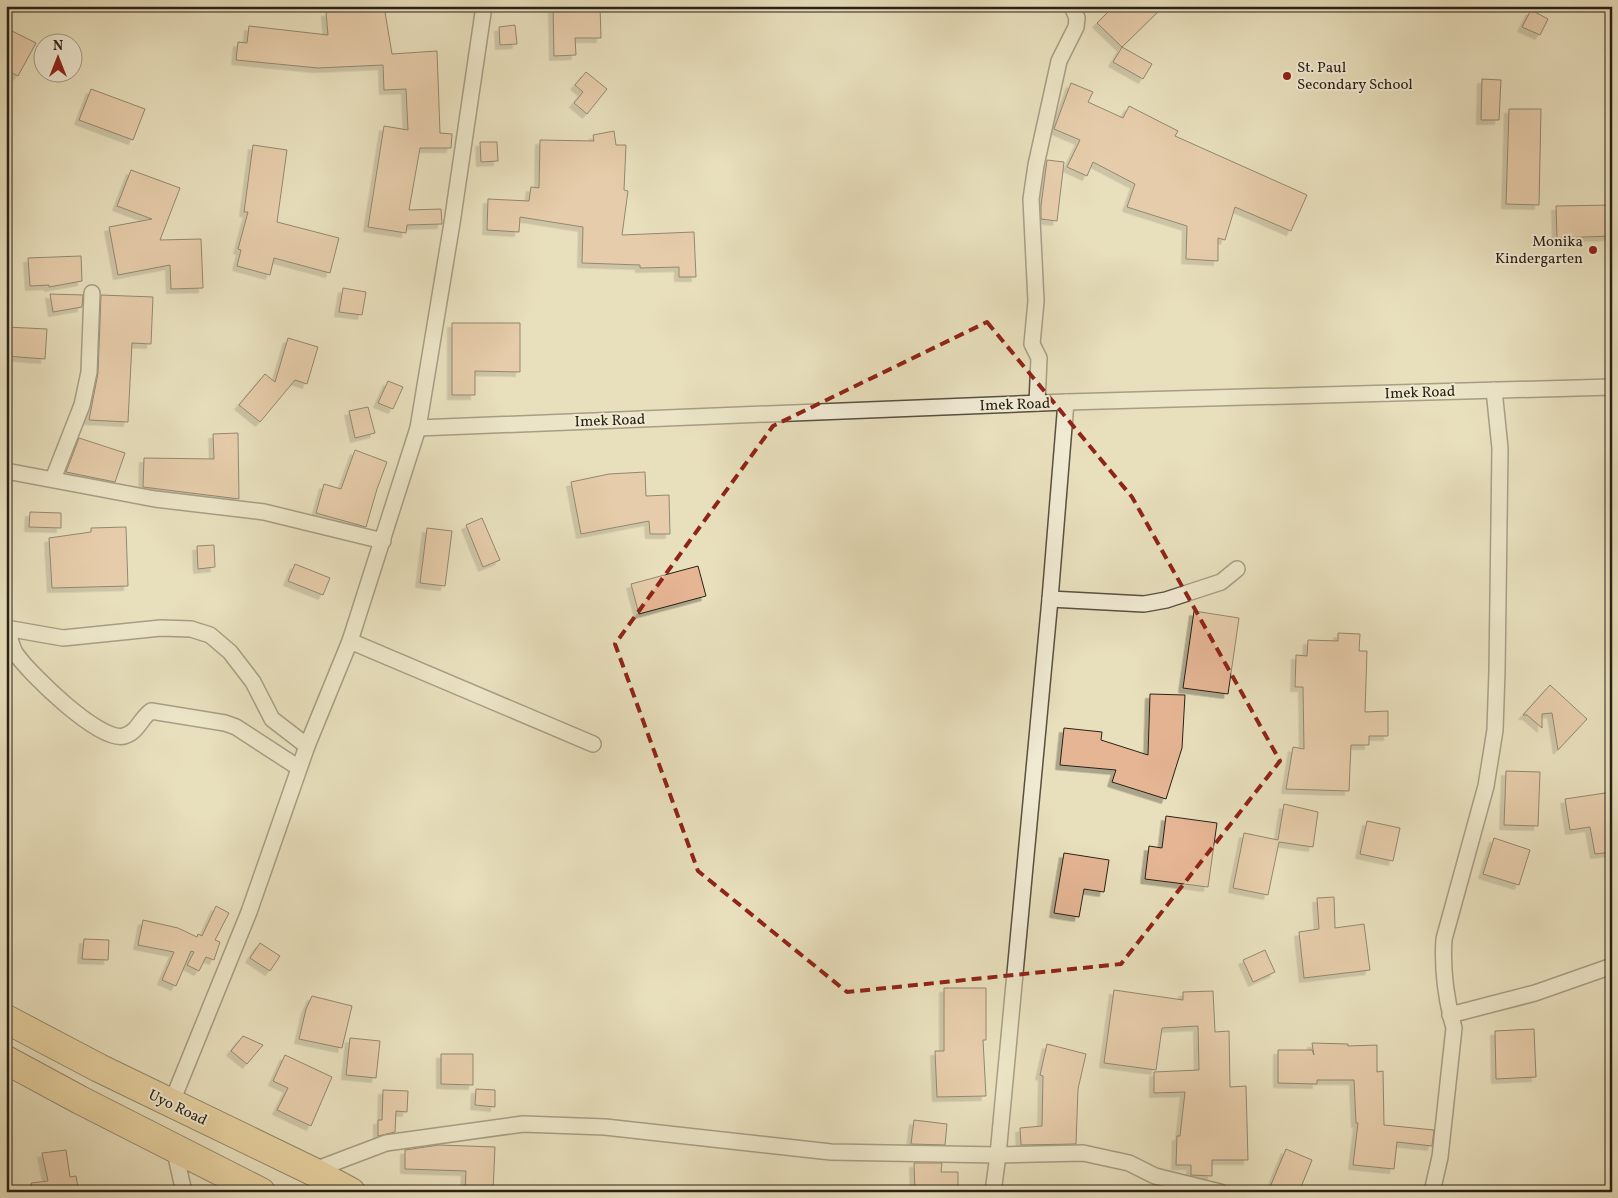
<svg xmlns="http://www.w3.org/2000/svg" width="1618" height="1198" font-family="Vollkorn,serif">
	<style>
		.building { fill: #e5b594; stroke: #292116; filter: url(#shadow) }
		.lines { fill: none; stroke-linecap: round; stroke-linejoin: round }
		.street-casing { stroke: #595040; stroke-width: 18 }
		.highway-casing { stroke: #292116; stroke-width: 30 }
		.street { stroke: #f0ead3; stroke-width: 15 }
		.highway { stroke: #e4c07e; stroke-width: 28 }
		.marked { fill: none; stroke: #8f2418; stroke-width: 4; stroke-dasharray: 10 6; stroke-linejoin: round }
		.poi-dot { fill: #8f2418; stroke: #f0ead3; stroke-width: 2 }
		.labels { text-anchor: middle; stroke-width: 4; stroke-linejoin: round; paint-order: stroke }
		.poi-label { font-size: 15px; fill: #292116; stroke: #f0ead3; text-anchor: start }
		.street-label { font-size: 15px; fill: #292116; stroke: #f0ead3 }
	</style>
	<defs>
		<filter id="shadow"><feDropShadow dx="-4.5" dy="4.5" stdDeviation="0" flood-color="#0004"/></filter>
	</defs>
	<rect width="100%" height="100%" fill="#e8dfbc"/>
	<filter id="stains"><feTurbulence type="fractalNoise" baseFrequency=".004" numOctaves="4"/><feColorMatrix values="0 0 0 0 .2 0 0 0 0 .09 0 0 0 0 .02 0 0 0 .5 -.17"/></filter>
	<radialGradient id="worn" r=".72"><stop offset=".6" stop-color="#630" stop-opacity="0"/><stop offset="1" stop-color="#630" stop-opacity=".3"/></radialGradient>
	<g class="building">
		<polygon points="358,6 384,6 392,54 437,51 440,133 452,134 451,148 420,148 409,210 441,209 442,224 407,225 406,233 368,227 384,126 408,130 406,89 384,90 383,65 318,68 236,60 238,42 247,43 249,26 328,35 326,12 358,10"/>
		<polygon points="553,6 600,6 601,38 575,38 576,55 554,56"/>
		<polygon points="1114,6 1164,6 1122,47 1152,64 1143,79 1113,62 1122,47 1097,23"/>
		<polygon points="1531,10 1548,19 1540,35 1522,27"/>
		<polygon points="515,25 517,44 500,45 499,27"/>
		<polygon points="6,28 36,43 18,76 6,70"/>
		<polygon points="586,72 607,89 587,114 574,103 583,92 575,85"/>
		<polygon points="1482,79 1501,80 1499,120 1481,120"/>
		<polygon points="1071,83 1093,92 1088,102 1123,118 1129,106 1178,131 1175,136 1307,195 1291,231 1235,207 1225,240 1218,238 1218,261 1186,259 1187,226 1127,207 1135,184 1093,162 1087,176 1067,167 1080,140 1054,129"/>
		<polygon points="91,89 145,109 133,140 79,120"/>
		<polygon points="1509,109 1541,109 1539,205 1506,204"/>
		<polygon points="614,131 616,145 626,145 624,190 628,191 622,235 694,232 696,277 679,277 679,267 640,268 640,265 582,263 583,227 520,217 519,232 487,230 488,199 529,201 531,187 539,188 540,140 594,141 593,135"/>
		<polygon points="480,142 497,142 498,161 481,162"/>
		<polygon points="253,145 287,150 277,222 339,238 330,273 274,258 270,275 237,266 241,250 238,249 248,212 244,212"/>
		<polygon points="1047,160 1064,162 1057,221 1041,219 1041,206"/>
		<polygon points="131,170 180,188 160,240 201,239 203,288 171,289 170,265 118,275 109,227 152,219 117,206"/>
		<polygon points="1612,205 1612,236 1557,238 1556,206"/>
		<polygon points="81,256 82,281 49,287 49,285 30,286 28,258"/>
		<polygon points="343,288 366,292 362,315 339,312"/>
		<polygon points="50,294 83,295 82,307 53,312"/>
		<polygon points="101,295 153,297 151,344 132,343 128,422 89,420 98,373"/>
		<polygon points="452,323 520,323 520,372 475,371 475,395 452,395"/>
		<polygon points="6,327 47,329 45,359 6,356"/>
		<polygon points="288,338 318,347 307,384 295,380 260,422 239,405 265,374 275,382"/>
		<polygon points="388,381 403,387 393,409 378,403"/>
		<polygon points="368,407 375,433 355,438 349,411"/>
		<polygon points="238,433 239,499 143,487 144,458 214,459 213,434"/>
		<polygon points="79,438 125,453 115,482 66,472"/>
		<polygon points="355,450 387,462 377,489 366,527 316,513 324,484 341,489"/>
		<polygon points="645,472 646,496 669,495 670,534 650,534 649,521 581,534 571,482 609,474"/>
		<polygon points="30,512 61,513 61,528 29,527"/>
		<polygon points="482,518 500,560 483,567 466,525"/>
		<polygon points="126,527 128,586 52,588 49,538 91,532 91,528"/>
		<polygon points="427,528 452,531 445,586 420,583"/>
		<polygon points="214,545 215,567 198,569 197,546"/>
		<polygon points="295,564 330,578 323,595 288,581"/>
		<polygon points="698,566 706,596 639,614 631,584"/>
		<polygon points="1194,611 1239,618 1228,694 1183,688"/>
		<polygon points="1338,633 1360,634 1359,651 1367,651 1365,712 1388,711 1388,736 1369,736 1369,745 1351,745 1349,791 1286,789 1293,747 1304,749 1303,687 1295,687 1296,655 1307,656 1308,640 1338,641"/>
		<polygon points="1550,685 1587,719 1558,750 1552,713 1542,714 1542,728 1527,715 1523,715"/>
		<polygon points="1150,694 1185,695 1182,748 1166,799 1112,782 1116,770 1060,765 1064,728 1102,732 1101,740 1148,755"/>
		<polygon points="1506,771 1540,772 1538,826 1504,825"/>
		<polygon points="1612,792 1612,852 1595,854 1590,827 1570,830 1565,799"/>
		<polygon points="1284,804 1318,812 1313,847 1279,842 1268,895 1233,888 1244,833 1278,840"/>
		<polygon points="1166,816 1217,823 1208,887 1145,879 1149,846 1162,848"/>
		<polygon points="1367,821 1400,828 1393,861 1360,854"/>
		<polygon points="1494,838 1530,850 1519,885 1483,874"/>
		<polygon points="1064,853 1109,860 1104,892 1084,889 1079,917 1054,913"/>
		<polygon points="1334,897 1335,928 1364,924 1370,970 1304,978 1299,932 1319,929 1317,898"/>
		<polygon points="216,906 229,913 215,940 220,942 214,960 206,957 199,971 187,965 194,952 191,951 176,986 162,980 174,952 138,945 143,920 178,928 197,937 198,934 202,936"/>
		<polygon points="84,939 109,940 108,960 82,959"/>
		<polygon points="260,943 280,956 270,971 250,958"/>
		<polygon points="1265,950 1275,972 1253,982 1243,960"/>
		<polygon points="944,988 986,988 986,1040 983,1040 986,1096 937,1097 935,1051 944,1051"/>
		<polygon points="1114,990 1183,1000 1183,992 1213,991 1215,1032 1229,1031 1230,1087 1246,1086 1248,1160 1212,1160 1212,1176 1191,1175 1191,1165 1176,1165 1177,1136 1180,1136 1185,1092 1154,1093 1154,1072 1199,1070 1198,1026 1162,1028 1156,1070 1104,1063"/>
		<polygon points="312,996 352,1006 342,1048 299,1039 306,1009"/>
		<polygon points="1534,1029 1536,1077 1496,1079 1495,1031"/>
		<polygon points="243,1036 263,1045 247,1064 231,1051"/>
		<polygon points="350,1038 380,1041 376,1078 346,1075"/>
		<polygon points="1312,1043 1348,1044 1348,1046 1377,1045 1377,1072 1383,1071 1384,1125 1434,1130 1432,1146 1397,1142 1394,1169 1353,1165 1358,1123 1356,1123 1354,1080 1317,1080 1317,1084 1278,1083 1278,1050 1312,1050 1314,1055"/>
		<polygon points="1047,1044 1086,1054 1078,1089 1076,1144 1021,1145 1020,1128 1042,1126 1043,1076 1040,1075"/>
		<polygon points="441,1054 473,1054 473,1085 441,1084"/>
		<polygon points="285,1055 332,1077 311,1126 277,1110 288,1088 273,1081"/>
		<polygon points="476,1089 495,1090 495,1107 475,1105"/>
		<polygon points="383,1090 408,1091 407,1112 396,1111 395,1132 378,1136 378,1120 382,1120"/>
		<polygon points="914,1120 947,1124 945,1145 911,1144"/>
		<polygon points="439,1145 495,1147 493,1192 465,1192 466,1171 405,1169 405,1150"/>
		<polygon points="1286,1149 1312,1160 1299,1192 1268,1192"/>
		<polygon points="66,1150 70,1177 76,1176 79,1192 32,1192 31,1183 48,1181 42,1153"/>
		<polygon points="914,1163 942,1163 941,1172 958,1172 958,1192 915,1192"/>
	</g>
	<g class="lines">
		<defs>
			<g id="street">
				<polyline points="1037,403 1039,358 1032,344 1036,301 1031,199 1036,165 1059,61 1076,27 1077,18 1072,6"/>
				<polyline points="418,428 1066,402 1612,387"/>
				<polyline points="6,471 155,499 264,512 383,541"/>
				<polyline points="53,479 82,405 89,372 92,293"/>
				<polyline points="1050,599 1144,604 1166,600 1221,582 1237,569"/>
				<polyline points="6,628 63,638 161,628 191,629 210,635 230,652 253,682 272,719 307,746"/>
				<path d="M 7,628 C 10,636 11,647 16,654 C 29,673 100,743 124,736 C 138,732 140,719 151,711 L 225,723 L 236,727 L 299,768"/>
				<polyline points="350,641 593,744"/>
				<polyline points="1450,1015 1535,993 1612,966"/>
				<polyline points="171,1104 249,912 307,746 350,641 418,428 452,223 484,6"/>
				<polyline points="174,1148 184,1192"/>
				<polyline points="312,1171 386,1143 523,1124 605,1127 831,1152 998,1155 1083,1153 1129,1163 1155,1176 1220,1192"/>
				<polyline points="993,1192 998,1155 1050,599 1066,402"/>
				<path d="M 1432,1192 L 1440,1157 L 1454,1028 C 1446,999 1442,969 1444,939 L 1486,786 L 1495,730 L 1497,671 L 1500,448 L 1494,390"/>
			</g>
			<g id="highway">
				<polyline points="6,1019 99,1068 312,1171 351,1192"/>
				<polyline points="6,1060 80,1100 261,1192"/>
			</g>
		</defs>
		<use href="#street" class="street-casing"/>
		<use href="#highway" class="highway-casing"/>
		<use href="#street" class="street"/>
		<use href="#highway" class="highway"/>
	</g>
	<path d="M0 0H1618V1198H0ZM 987,322 L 1132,497 L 1280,761 L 1121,964 L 847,992 L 698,871 L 615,644 L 773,426 Z" fill="#e8dfbc" fill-opacity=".55" fill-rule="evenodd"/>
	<path class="marked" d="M 987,322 L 1132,497 L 1280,761 L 1121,964 L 847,992 L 698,871 L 615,644 L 773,426 Z"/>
	<g class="poi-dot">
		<circle cx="1287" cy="76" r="5"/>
		<circle cx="1593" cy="250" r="5"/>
	</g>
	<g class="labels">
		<g class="poi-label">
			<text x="1297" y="72">St. Paul<tspan x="1297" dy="17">Secondary School</tspan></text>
			<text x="1583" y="246" text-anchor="end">Monika<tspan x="1583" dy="17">Kindergarten</tspan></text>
		</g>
		<g class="street-label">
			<text transform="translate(1420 392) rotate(-2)" y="5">Imek Road</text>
			<text transform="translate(1015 404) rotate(-2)" y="5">Imek Road</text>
			<text transform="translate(610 420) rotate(-2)" y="5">Imek Road</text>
			<text transform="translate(178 1107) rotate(26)" y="5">Uyo Road</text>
		</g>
	</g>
	<rect width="1618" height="1198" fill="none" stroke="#e8dfbc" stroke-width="25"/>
	<rect x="8" y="8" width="1603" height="1183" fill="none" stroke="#292116" stroke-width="2.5"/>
	<rect x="12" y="12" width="1593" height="1173" fill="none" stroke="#292116"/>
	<g transform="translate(58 58)"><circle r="24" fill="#f0ead3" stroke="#a09a87"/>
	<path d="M0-4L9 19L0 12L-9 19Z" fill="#8f2418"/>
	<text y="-8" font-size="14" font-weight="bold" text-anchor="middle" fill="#292116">N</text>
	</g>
	<rect width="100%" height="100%" filter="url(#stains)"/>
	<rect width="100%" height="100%" fill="url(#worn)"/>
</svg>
